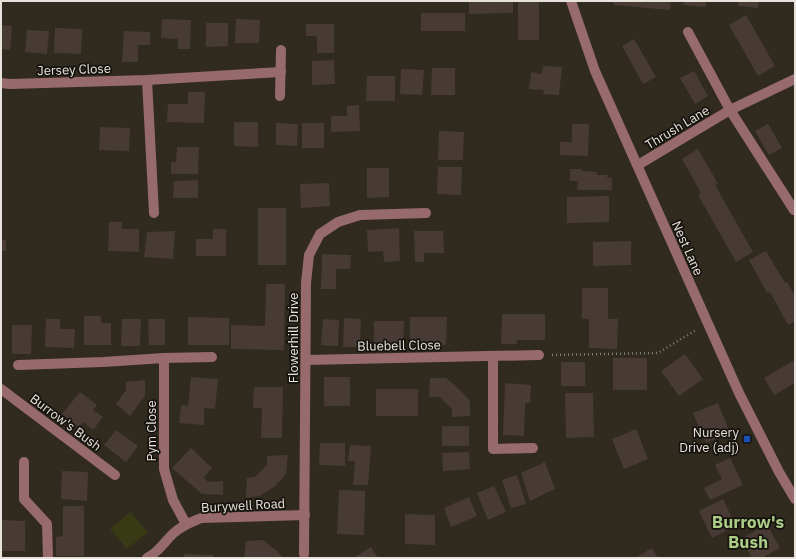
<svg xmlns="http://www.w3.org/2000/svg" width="796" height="559" font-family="'IBM Plex Sans',sans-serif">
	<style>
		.green { fill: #383a15 }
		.building { fill: #483b36 }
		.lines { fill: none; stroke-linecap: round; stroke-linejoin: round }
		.path { stroke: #817c73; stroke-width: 2.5; stroke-dasharray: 1 3; stroke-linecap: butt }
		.minor { stroke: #976a6d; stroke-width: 10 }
		.transit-dot { fill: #1a4fb4; stroke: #16130e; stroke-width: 1.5 }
		.labels { text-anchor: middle; stroke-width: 3.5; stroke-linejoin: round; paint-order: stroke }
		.street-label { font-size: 13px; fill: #e7e3dc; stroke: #16130e }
		.poi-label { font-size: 13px; fill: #e7e3dc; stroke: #16130e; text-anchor: end }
		.district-label { font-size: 17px; font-weight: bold; fill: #accd87; stroke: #16130e }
	</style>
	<rect width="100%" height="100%" fill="#302a1f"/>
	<polygon class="green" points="130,512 148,532 127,549 110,529"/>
	<g class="building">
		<polygon points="469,1 513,1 513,13 469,14"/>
		<rect x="518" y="1" width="21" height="39"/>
		<polygon points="614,1 671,1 670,10 614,5"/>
		<polygon points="684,1 706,1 706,7 683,5"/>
		<polygon points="739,1 759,1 758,8 738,6"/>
		<rect x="421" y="13" width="44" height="18"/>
		<polygon points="746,15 775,66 758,76 729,25"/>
		<polygon points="162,19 191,20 190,49 178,49 178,39 161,38"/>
		<polygon points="236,19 260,20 259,43 235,43"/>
		<polygon points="206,23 228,23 228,46 206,47"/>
		<polygon points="306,24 334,24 334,53 317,53 317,36 306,36"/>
		<polygon points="1,25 12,26 10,50 1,49"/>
		<polygon points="55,28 82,29 81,54 54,53"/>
		<polygon points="27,30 49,31 47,54 25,52"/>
		<polygon points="124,31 150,32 150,45 138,45 138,62 122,62"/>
		<polygon points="634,39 656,77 643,84 622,46"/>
		<polygon points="334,60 335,84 312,85 312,61"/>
		<polygon points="543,66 562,67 559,95 543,94 544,90 529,89 531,72 542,74"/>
		<polygon points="432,68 455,68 455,95 431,95"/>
		<polygon points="401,69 424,70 422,95 400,94"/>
		<polygon points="694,71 708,96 695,104 680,78"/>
		<polygon points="367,76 395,76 395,101 366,101"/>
		<polygon points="188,92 205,92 204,123 167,122 168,104 188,104"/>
		<polygon points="359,105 360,131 331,132 331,116 347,116 347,106"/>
		<polygon points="234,122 258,122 258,147 234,146"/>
		<polygon points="276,123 298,124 297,146 276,145"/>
		<rect x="302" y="123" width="22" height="25"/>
		<polygon points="572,124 589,124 588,156 560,155 560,142 572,142"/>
		<polygon points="768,124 782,148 769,155 755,131"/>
		<polygon points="100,127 130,128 129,151 99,150"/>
		<polygon points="439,131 464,132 463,160 438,160"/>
		<polygon points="177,147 199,147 198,174 171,174 171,162 176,162"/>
		<polygon points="698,149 718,184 715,185 753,252 736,262 698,195 701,193 682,159"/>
		<polygon points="438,167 462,167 461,195 437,194"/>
		<polygon points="367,168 389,168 389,197 367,198"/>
		<polygon points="570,169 582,169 582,171 597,172 597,175 608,175 607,178 612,178 612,190 577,190 578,181 570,181"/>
		<polygon points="198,180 198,198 173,198 174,181"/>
		<polygon points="329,183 330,206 301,208 300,184"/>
		<polygon points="609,196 609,222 567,223 567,197"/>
		<rect x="258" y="208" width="28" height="57"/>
		<polygon points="109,222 122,222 122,229 139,229 139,252 108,251"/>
		<polygon points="399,228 400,261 384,262 383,251 368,252 367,230"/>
		<polygon points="213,229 226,229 226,256 196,256 196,239 213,239"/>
		<polygon points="175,231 173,259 144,257 147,232"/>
		<polygon points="414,231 443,231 444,253 424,253 424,262 415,262"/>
		<rect x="1" y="240" width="5" height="11"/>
		<polygon points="631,241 631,265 593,266 593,242"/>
		<polygon points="766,251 785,283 787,282 795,296 795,321 788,325 770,292 767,293 749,260"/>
		<polygon points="322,254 351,255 350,269 336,269 336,289 321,289"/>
		<polygon points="266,284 285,284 284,350 231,349 231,325 265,326"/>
		<polygon points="582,288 608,288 608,319 618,319 617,349 589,348 589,319 582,319"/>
		<polygon points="502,314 545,314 545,340 517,340 517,344 501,344"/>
		<polygon points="84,316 101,316 101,323 111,323 111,345 84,345"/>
		<polygon points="188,317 229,318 229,345 188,345"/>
		<polygon points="410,317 447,317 446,345 410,345"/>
		<polygon points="344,318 361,319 360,347 343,347"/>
		<polygon points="46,319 60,319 60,329 75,329 74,348 45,347"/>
		<polygon points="122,319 141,319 140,346 121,346"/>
		<polygon points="148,319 165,319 165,345 149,345"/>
		<polygon points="323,319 339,320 338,346 321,345"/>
		<polygon points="374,321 404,321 403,347 374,346"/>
		<polygon points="12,325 32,325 31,354 12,354"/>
		<polygon points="685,354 703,379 679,396 661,371"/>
		<rect x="613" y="358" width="34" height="32"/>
		<polygon points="795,360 795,383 774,395 764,378"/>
		<rect x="561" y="362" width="24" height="24"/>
		<polygon points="191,377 218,379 215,409 204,408 204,425 179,423 181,405 188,406"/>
		<rect x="324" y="377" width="26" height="29"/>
		<polygon points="430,378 446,378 459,389 470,401 470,416 452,417 452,409 440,397 429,397"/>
		<polygon points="145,380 145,396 130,416 116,404 126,390 126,382"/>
		<polygon points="505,383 531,385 530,403 525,403 524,436 503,435"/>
		<polygon points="254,387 283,387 282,438 261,438 262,408 253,408"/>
		<rect x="376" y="389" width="42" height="27"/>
		<polygon points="80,392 97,405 93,410 103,417 93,430 83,422 79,427 62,414"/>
		<polygon points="565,393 593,393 594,437 566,438"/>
		<polygon points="718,403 730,433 706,443 693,413"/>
		<rect x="442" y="426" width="27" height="20"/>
		<polygon points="636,429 648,459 624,469 612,439"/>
		<polygon points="116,430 138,446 126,462 104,445"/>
		<polygon points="320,443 345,443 345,466 319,465"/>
		<polygon points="350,445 371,446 368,485 353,485 355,461 348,461"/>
		<polygon points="191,448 212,468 204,477 208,482 223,481 223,495 202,494 172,468"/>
		<polygon points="469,452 470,469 443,471 442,453"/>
		<polygon points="288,455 286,474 275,486 260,496 246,498 247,478 255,477 267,465 267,456"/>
		<polygon points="730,458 743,485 710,500 704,488 722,479 715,465"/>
		<polygon points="545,462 555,489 530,501 521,473"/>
		<polygon points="62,471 88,472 87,501 61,499"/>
		<polygon points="517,475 526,504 511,508 502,480"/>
		<polygon points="494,486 506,512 488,520 477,493"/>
		<polygon points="339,490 365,491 364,535 337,534"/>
		<polygon points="469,497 477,516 451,527 444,508"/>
		<polygon points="723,499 736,526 712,538 699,511"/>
		<polygon points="63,506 84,506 84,556 56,556 56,537 63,536"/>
		<polygon points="405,514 435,515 435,545 405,544"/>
		<polygon points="1,520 25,521 25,551 1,551"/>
		<polygon points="767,524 780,548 762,558 752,558 741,539"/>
		<polygon points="263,540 277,551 283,558 244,558 246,541"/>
		<polygon points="371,547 378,558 353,558"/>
		<polygon points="652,548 658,558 637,558 637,557"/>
		<polygon points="184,554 213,555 213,558 184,558"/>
	</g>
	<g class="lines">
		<polyline class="path" points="552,355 658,353 696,330"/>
		<g class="minor">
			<polyline points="571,1 595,71 739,393 779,472 795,499"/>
			<polyline points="688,32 730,110 794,210 795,209"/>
			<polyline points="147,80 154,213"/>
			<polyline points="1,83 10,84 147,80 281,72"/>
			<polyline points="280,96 281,50"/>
			<polyline points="638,165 730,110 795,79"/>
			<polyline points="493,356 493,449 533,448"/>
			<polyline points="164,358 164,469 173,500 186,524"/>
			<polyline points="306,360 539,355"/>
			<polyline points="18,365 103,362 164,358 212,357"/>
			<polyline points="1,389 115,475"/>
			<polyline points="24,462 24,499 47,524 48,558"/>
			<polyline points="304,554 306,283 309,255 320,234 338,222 360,215 426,213"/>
			<path d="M 147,558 C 161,551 164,541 175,532 C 183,525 192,522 201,518 L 305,515"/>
		</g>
	</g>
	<rect class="transit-dot" x="743" y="435" width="8" height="8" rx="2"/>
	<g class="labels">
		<g class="street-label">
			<text transform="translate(74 69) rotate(-2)" y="5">Jersey Close</text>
			<text transform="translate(677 127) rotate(-31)" y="5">Thrush Lane</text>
			<text transform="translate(688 248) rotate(66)" y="5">Nest Lane</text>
			<text transform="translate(293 338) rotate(-90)" y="5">Flowerhill Drive</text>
			<text transform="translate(399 345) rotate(-1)" y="5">Bluebell Close</text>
			<text transform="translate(66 422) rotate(37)" y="5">Burrow's Bush</text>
			<text transform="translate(151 431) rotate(-90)" y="5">Pym Close</text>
			<text transform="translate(243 505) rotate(-3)" y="5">Burywell Road</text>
		</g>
		<g class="poi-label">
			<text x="739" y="437">Nursery<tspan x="739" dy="15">Drive (adj)</tspan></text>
		</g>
		<g class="district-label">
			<text x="748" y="528">Burrow's<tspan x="748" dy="20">Bush</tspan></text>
		</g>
	</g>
	<rect width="796" height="559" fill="none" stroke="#e7e3dc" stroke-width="4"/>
</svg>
